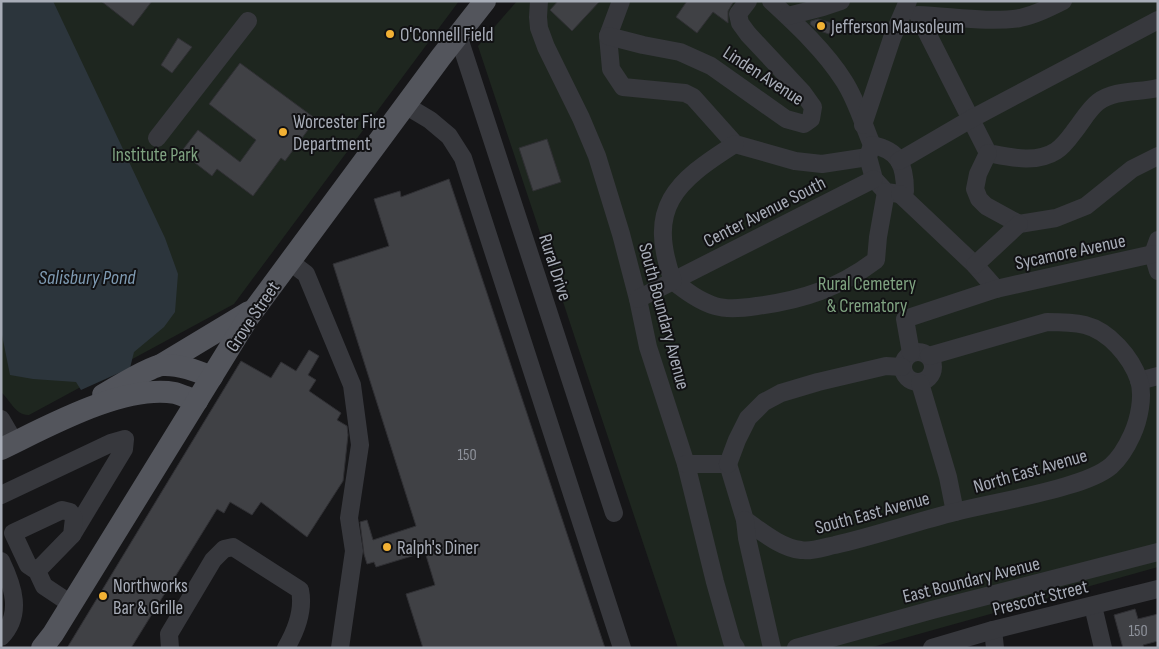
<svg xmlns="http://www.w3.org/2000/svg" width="1159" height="649" font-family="'Sofia Sans Condensed',sans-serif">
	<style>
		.green { fill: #1e261f }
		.water { fill: #2c353c }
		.building { fill: #404145; stroke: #303034 }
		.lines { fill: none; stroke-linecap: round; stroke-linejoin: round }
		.minor { stroke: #37383d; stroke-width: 18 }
		.major { stroke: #53555c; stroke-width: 22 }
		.poi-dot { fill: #f2b134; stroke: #111113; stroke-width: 2 }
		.labels { text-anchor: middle; stroke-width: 4; stroke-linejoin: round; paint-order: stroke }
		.number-label { font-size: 16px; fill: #8e929b }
		.poi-label { font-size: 19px; fill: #a8adb8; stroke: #111113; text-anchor: start }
		.street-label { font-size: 19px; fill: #a8adb8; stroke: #111113 }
		.park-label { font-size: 19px; fill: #7fa381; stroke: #111113 }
		.water-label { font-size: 20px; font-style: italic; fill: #7f9bb3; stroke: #111113 }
	</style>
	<rect width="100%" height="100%" fill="#161618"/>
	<g class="green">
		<path d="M 1,1 L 459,1 L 234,304 L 29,415 C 16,416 10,400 1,392 Z"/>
		<polygon points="517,1 1158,1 1158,567 869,648 678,648 478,46"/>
	</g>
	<polygon class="water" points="1,1 53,1 165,238 178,274 175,312 164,327 134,352 130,368 81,390 76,382 33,379 10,375 1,330"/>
	<g class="building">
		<polygon points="101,1 152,1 133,26"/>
		<polygon points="558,1 600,1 572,31 550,10"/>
		<polygon points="687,1 734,1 728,11 728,23 713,12 697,33 676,17"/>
		<polygon points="818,19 832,23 829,34 817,30 810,24 811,21"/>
		<polygon points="178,38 192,47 172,73 161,65"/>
		<polygon points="240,63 316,119 285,161 281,158 253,196 217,169 212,176 181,152 198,130 240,162 256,140 209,104"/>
		<polygon points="547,139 561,182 533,191 519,148"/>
		<polygon points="449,179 605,648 423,648 406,594 435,585 425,552 376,567 374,562 367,564 364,554 360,522 367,520 373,540 416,526 333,264 389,246 374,199 400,191 401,197"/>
		<polygon points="309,350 319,356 308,375 316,380 309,391 341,413 337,420 347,426 348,435 343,481 307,537 261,502 252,515 230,502 224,513 217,509 131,648 67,648 241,361 271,378 281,362 296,371"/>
		<polygon points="1135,609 1138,619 1158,614 1158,641 1143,645 1144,648 1123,648 1114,615"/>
	</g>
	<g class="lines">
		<g class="minor">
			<polyline points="539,1 538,17 539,28 546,47 581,118 597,156 621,234 638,299 648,347 686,464 715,582 732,642 736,648"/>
			<polyline points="621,1 608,36 611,69 623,87 685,93 693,97 735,144 795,161 822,164 868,157"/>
			<path d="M 771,1 C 797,25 825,51 844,81 C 857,101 863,124 872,145"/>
			<path d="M 1063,1 C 1049,8 1035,15 1020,18 C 988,23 950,16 918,15 L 988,153 C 1009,157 1036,164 1056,151 C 1064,146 1070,137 1076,129 C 1083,120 1089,109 1098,102 C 1116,89 1138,93 1158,88"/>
			<polyline points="788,16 823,7 841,1"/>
			<polyline points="458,35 614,513"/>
			<polyline points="608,36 643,45 680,52 711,66 786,119 804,124 811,119 813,107 803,93 748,34 740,23 738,14 748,1"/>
			<polyline points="405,105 430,120 449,136 463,158 622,648"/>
			<polyline points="863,125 892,38 908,1"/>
			<polyline points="157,138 248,21"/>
			<path d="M 872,145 C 899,150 905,165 905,191 L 900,194 L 886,192 L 874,179 L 868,157 Z"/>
			<polyline points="988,153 978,174 975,189 979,199 986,206 1019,224 1056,218 1086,206 1132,169 1158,156"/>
			<polyline points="899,161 971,119 1158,20"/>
			<path d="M 874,179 L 673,281 C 686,291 699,301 715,306 C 728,310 744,308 757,306 C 803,300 839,288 876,260 L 878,237 L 886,192"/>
			<polyline points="900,194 975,265 996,289"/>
			<polyline points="1158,240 1153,254 1158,271"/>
			<polyline points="289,261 306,274 352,385 360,445 349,518 354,551 340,648"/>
			<polyline points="975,265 1019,224"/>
			<path d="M 638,299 L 673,281 C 646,207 675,182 735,144"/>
			<circle cx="918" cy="367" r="15"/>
			<polyline points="911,353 905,319 996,289 1153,254"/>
			<polyline points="1139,381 1158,376"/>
			<polyline points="920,383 948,477 955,512"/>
			<polyline points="1,419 15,443"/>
			<polyline points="686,464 728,464"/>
			<path d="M 728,464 L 745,520 C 761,531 781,548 801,550 C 812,552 824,547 835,545 C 875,536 915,522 955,512 C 992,503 1030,497 1066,486 C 1080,482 1099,476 1111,466 C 1120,458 1127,446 1132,435 C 1139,420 1144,396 1139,380 C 1131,357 1109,331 1085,325 C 1072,322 1060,322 1047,322 L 929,356"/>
			<polyline points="728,464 737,440 748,418 764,402 781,393 818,382 886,366 902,367"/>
			<polyline points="1,495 111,443 125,439 124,449 72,535"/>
			<polyline points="745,520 747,538 772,648"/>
			<path d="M 1,561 C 13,586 23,614 1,637"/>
			<polyline points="37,571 72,535 74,518 70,512 62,510 13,533 28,565 37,571 44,586 71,604"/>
			<polyline points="1093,606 1103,648"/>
			<polyline points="993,630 995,648"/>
			<path d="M 170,648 L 169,634 L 213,560 L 224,549 L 233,547 L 300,590 C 304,610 296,631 286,648"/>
			<polyline points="796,648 932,610 1158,552"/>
			<polyline points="932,648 993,630 1158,589"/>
		</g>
		<g class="major">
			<polyline points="161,365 249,312"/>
			<path d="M 103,395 C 113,389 152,366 162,365 C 179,364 197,371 212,377"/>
			<path d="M 1,449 C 47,427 123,384 175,393 C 182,395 190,399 197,401"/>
			<polyline points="42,648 53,634 248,318 441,57 485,1"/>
		</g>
	</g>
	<g class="poi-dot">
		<circle cx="821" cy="26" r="5"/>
		<circle cx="390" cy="34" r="5"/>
		<circle cx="283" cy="132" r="5"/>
		<circle cx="387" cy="547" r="5"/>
		<circle cx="103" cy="596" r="5"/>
	</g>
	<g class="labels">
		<g class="number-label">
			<text x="467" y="460">150</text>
			<text x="1138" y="636">150</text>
		</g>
		<g class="poi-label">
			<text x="831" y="33">Jefferson Mausoleum</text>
			<text x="400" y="41">O'Connell Field</text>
			<text x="293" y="128">Worcester Fire<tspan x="293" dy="22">Department</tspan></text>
			<text x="397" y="554">Ralph's Diner</text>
			<text x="113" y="592">Northworks<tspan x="113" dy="22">Bar &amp; Grille</tspan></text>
		</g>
		<g class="street-label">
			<text transform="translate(764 75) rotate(33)" y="7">Linden Avenue</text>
			<text transform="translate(764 211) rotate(-27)" y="7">Center Avenue South</text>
			<text transform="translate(1070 251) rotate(-12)" y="7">Sycamore Avenue</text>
			<text transform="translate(556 267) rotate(72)" y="7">Rural Drive</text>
			<text transform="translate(252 316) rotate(-56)" y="7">Grove Street</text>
			<text transform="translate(665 316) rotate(75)" y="7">South Boundary Avenue</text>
			<text transform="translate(1030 470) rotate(-16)" y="7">North East Avenue</text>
			<text transform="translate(872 512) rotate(-15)" y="7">South East Avenue</text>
			<text transform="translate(971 579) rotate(-14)" y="7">East Boundary Avenue</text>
			<text transform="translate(1040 597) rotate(-14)" y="7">Prescott Street</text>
		</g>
		<g class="park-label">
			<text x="155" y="161">Institute Park</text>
			<text x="867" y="290">Rural Cemetery<tspan x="867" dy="22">&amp; Crematory</tspan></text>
		</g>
		<g class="water-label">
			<text x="87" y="284">Salisbury Pond</text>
		</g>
	</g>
	<rect width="1159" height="649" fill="none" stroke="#a8adb8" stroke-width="5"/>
</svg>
